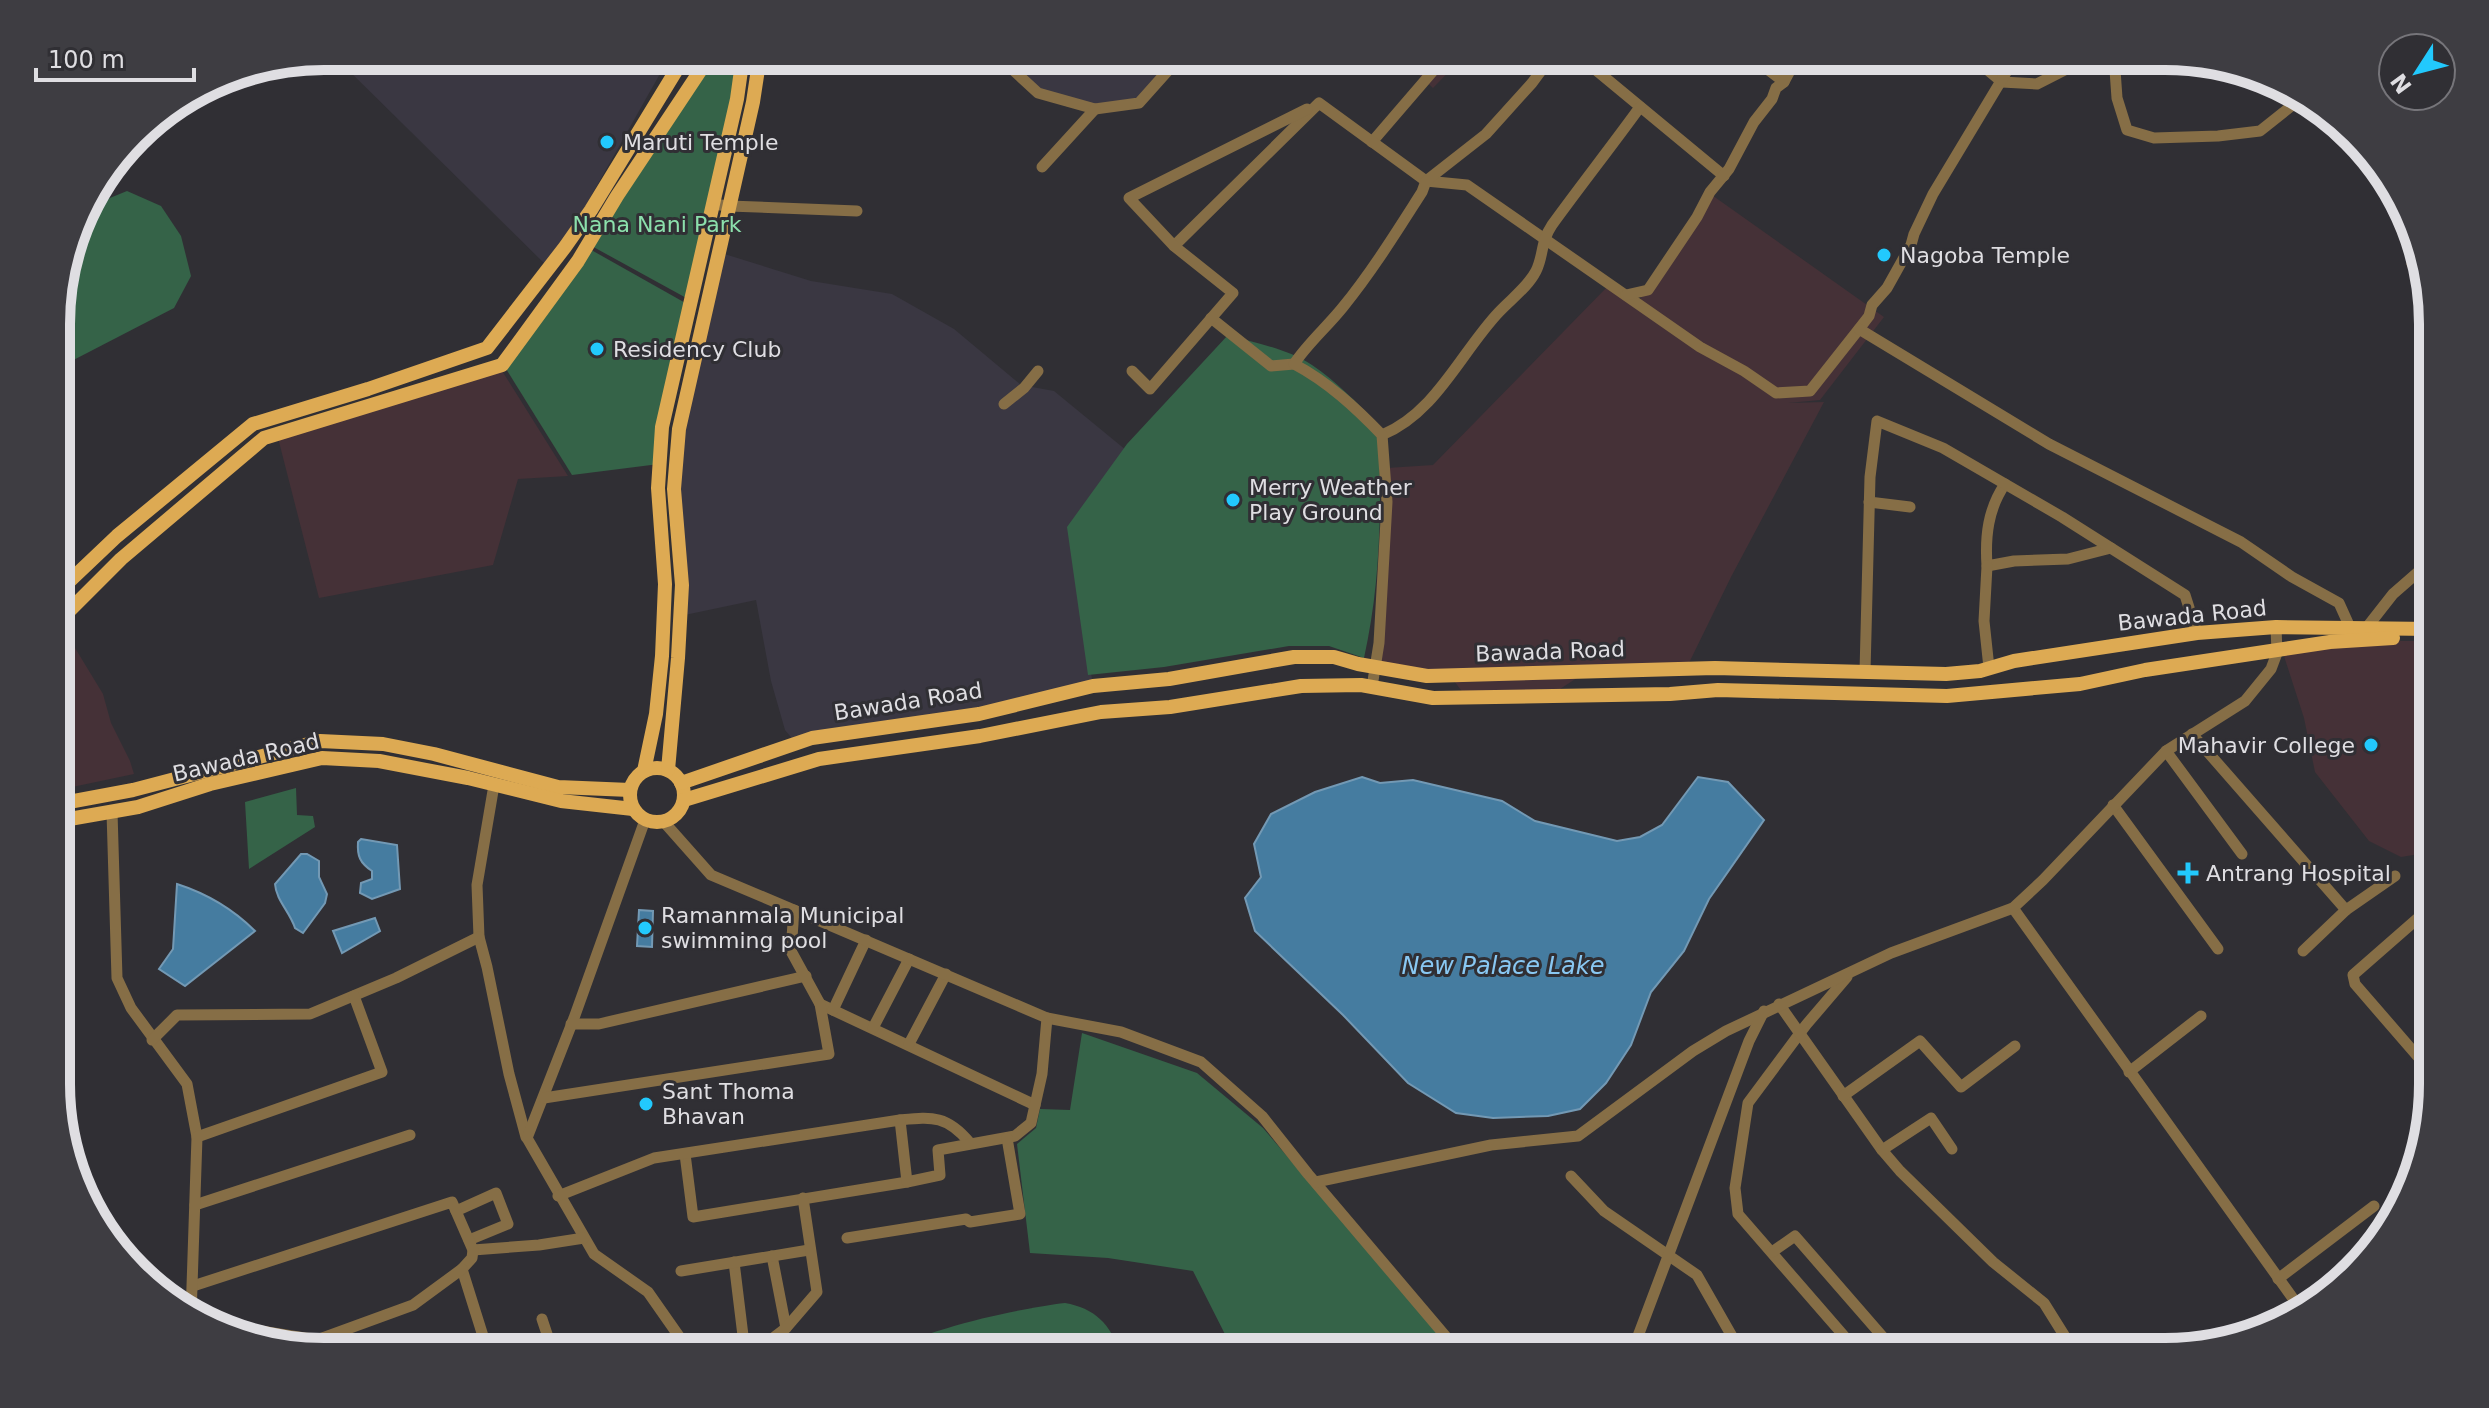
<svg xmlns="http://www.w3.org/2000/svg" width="2489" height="1408" font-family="'DejaVu Sans',sans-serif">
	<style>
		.built { fill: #3a3742 }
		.education { fill: #453137 }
		.green { fill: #356348 }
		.water { fill: #457ca0; stroke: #7399b4; stroke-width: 2 }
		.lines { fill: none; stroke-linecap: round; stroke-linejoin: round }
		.minor { stroke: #866e46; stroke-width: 11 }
		.major { stroke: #ddaa53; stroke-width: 14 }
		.poi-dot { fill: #22c9fd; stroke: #302f34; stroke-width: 3 }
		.labels { text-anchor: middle; stroke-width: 6; stroke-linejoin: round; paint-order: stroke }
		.poi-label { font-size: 22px; fill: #dfdee2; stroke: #302f34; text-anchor: start }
		.park-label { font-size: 22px; fill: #8ce0ac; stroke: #302f34 }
		.street-label { font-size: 22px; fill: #dfdee2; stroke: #302f34 }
		.water-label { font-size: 24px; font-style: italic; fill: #89c8f3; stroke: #302f34 }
		.rim { fill: none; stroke: #dfdee2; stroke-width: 10 }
	</style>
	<rect width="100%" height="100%" fill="#302f34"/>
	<g class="built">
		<polygon points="334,56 670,56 550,269"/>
		<polygon points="995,56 1189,56 1137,108 1040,98"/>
		<polygon points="718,252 811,281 892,294 954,329 1021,385 1054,391 1132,455 1071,539 1093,686 795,742 785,730 771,681 756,600 680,616 674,489"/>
	</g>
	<g class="education">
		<polygon points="1399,56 1464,56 1433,88"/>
		<polygon points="1709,193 1884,317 1820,400 1788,403 1824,402 1731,577 1687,667 1583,674 1560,689 1467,698 1451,677 1375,660 1387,468 1433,465 1609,285 1637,304"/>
		<polygon points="499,366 568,476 518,479 493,565 319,598 277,434"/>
		<polygon points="61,634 72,643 103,694 111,723 130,761 134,774 58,790 58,637"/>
		<polygon points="2355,641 2432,641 2432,852 2401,857 2369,841 2315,772 2304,718 2283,653"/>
	</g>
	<g class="green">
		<polygon points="710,56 743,56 690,300 588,244"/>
		<polygon points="127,191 161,206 181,236 191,276 174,308 58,368 58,289 83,209"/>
		<polygon points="586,247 689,305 659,464 572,475 503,364"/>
		<path d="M 1228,335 C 1256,343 1288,349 1312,365 C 1336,381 1357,403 1378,424 C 1382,502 1381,582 1364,658 L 1329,646 L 1289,646 L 1164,667 L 1088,675 L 1067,527 L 1127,444 Z"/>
		<polygon points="296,788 297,815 313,816 315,827 249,869 245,802"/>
		<polygon points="1082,1033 1197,1073 1263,1128 1454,1352 1234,1352 1193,1271 1108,1258 1030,1253 1017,1144 1036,1128 1040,1109 1070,1110"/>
		<path d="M 1065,1303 C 1094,1308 1111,1324 1119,1352 L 890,1352 C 925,1328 1022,1308 1065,1303 Z"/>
	</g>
	<g class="water">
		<polygon points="1362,777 1380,783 1413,780 1502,801 1535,821 1617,841 1640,837 1662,825 1698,777 1728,782 1764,820 1709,899 1684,951 1651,992 1631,1045 1606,1083 1580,1109 1548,1116 1493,1118 1456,1113 1408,1083 1343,1015 1255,931 1245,898 1261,877 1254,844 1271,814 1315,792"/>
		<path d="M 361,839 L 397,845 L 400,889 L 372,899 L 360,893 L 361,883 L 372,879 L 372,871 C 360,863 357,856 358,842 Z"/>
		<path d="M 301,854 L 307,854 L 319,861 L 319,877 L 327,894 L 325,903 L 303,933 L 295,928 C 290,912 276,900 275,884 Z"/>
		<path d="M 177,884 C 208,894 232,908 255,931 L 185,986 L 159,969 L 173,949 Z"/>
		<polygon points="639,910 653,911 652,947 637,946"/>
		<polygon points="375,918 380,931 342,953 333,931"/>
	</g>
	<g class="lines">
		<g class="minor">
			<polyline points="998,56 1038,93 1095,109 1139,103 1181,56"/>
			<polyline points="1579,56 1724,176"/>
			<polyline points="1750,56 1784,82"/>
			<polyline points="1971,56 2002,82 2037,84 2092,56"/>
			<polyline points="2114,56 2117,98 2127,130 2154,138 2218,136 2260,131 2304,96"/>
			<polyline points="1372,142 1446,56"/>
			<polyline points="1042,167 1095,109"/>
			<polyline points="712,204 729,206 857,211"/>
			<polyline points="1174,246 1319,103 1426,181 1467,185 1700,347 1744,371 1776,393 1810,391 1859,329 1869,316 1872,305 1887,288 1911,245 1914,234 1933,194 2016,56"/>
			<polyline points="2412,264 2416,258"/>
			<polyline points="2424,291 2427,288"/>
			<polyline points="1626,295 1648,290 1697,217 1710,192 1729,169 1754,122 1772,99 1776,88 1784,82 1798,56"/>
			<polyline points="1211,318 1271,366 1294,364"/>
			<polyline points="1859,329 2049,444 2241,542 2292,577 2339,603 2353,634"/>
			<polyline points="1132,371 1150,389 1233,293 1174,246 1129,198 1307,109"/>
			<polyline points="1004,404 1024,388 1038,371"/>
			<path d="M 1382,435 C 1436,413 1461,352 1499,312 C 1511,299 1528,287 1536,271 C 1544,255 1540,243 1552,225 C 1581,185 1611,147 1640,107"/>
			<path d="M 2005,484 C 1988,509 1985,536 1987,566 L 2014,561 L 2068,559 L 2111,548"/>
			<polyline points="1869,502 1910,507"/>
			<polyline points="1987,566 1984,621 1989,668"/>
			<polyline points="2364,631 2393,594 2432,560"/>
			<polyline points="1865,672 1870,477 1877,421 1943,448 2062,517 2185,595 2197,633"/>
			<path d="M 1372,687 L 1379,643 L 1387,502 L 1382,435 C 1356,408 1328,382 1294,364 C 1308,343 1327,327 1343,307 C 1373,270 1397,231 1422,192 L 1426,181 L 1486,134 L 1532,83 L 1552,56"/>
			<polyline points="2192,734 2346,910"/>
			<polyline points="2166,751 2242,854"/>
			<polyline points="494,785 477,885 479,937 487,967 509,1074 526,1137"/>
			<polyline points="2113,805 2218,949"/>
			<polyline points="112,812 117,978 131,1008 187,1084 197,1137"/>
			<polyline points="645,820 574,1018 527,1138 594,1254 648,1292 690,1352"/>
			<polyline points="2013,908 2302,1311"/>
			<polyline points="2432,910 2417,919 2353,975 2355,984 2432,1073"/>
			<polyline points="2303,951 2346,910 2395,876"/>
			<polyline points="1847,977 1806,1025 1748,1103 1735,1188 1738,1214 1858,1352"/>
			<polyline points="820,1004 1035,1105"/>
			<polyline points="1779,1004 1882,1150 1900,1171 1993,1262 2044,1303 2074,1351"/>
			<polyline points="833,1010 866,940"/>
			<polyline points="1047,1018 1121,1032 1201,1062 1262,1116 1308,1174 1459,1352"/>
			<polyline points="571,1024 599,1024 806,976"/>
			<polyline points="873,1028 909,959"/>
			<polyline points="152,1040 177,1015 310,1014 396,978 479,937"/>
			<polyline points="909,1044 946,974"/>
			<polyline points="2129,1072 2201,1016"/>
			<polyline points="1843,1096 1920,1041 1961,1087 2015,1046"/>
			<polyline points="544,1098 829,1054 820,1004 791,951 794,910 711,875 664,822"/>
			<path d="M 900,1120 C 932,1117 947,1115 970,1143"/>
			<polyline points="1882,1150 1931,1118 1952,1149"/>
			<polyline points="685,1154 693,1217 907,1182"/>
			<polyline points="1571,1176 1604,1211 1697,1275 1741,1352"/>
			<polyline points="1316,1182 1491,1145 1578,1136 1693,1051 1726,1031 1891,953 2013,908 2043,880 2166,751 2245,701 2271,669 2277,653 2276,627"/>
			<polyline points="558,1196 654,1158 900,1120 907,1182 940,1175 938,1150 1015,1136 1031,1123 1042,1074 1047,1018 794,910"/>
			<polyline points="195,1205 410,1135"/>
			<polyline points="456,1211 496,1193 508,1224 469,1240"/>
			<polyline points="847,1238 966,1219 970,1222 1020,1214 1007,1138"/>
			<polyline points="473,1250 539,1245 584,1238"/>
			<polyline points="1772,1252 1795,1236 1896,1352"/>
			<polyline points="772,1256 786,1328"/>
			<polyline points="734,1262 745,1352"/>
			<polyline points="681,1271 809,1250"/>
			<polyline points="2278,1279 2374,1206"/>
			<polyline points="193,1286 452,1202 473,1250 472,1258 462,1269 488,1352"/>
			<polyline points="191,1312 231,1326 317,1340 413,1305 462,1269"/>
			<polyline points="191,1316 197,1137 382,1072 354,996"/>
			<polyline points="542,1319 553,1352"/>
			<polyline points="610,1342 613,1352"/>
			<polyline points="755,1352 786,1328 817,1292 803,1198"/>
			<polyline points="1632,1352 1749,1041 1764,1011"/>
		</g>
		<g class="major">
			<polyline points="58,592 117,536 253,424 368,389 487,348 565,247 591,210 685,56"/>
			<polyline points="58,622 121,559 264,438 502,365 578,261 617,196 710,56"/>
			<circle cx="657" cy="795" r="27"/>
			<polyline points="668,770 678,658 682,585 674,489 679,429 753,102 760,56"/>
			<polyline points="644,771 656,714 662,656 665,584 658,488 662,427 737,99 743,56"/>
			<polyline points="681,783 812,738 979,714 1093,686 1169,679 1294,657 1334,657 1358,664 1427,676 1715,668 1946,674 1980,671 2014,661 2197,633 2276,627 2432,629"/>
			<polyline points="684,800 819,759 980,736 1101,712 1170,707 1301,686 1361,685 1433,698 1670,694 1718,690 1947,696 2080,684 2145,670 2330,642 2393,638"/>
			<polyline points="58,804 133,790 320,741 383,744 434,754 558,787 630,790"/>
			<polyline points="58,821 138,807 210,784 322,758 379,761 468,778 561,801 633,809"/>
		</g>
	</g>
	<g class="poi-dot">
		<circle cx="607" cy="142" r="8"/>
		<circle cx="1884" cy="255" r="8"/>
		<circle cx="597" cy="349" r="8"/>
		<circle cx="1233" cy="500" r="8"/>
		<circle cx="2371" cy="745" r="8"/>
		<path d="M2184 861h8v8h8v8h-8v8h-8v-8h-8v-8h8z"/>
		<circle cx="645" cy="928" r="8"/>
		<circle cx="646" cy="1104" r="8"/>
	</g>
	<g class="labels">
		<g class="poi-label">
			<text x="623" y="150">Maruti Temple</text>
			<text x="1900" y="263">Nagoba Temple</text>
			<text x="613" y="357">Residency Club</text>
			<text x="1249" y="495">Merry Weather<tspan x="1249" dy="25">Play Ground</tspan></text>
			<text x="2355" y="753" text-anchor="end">Mahavir College</text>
			<text x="2206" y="881">Antrang Hospital</text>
			<text x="661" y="923">Ramanmala Municipal<tspan x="661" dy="25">swimming pool</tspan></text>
			<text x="662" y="1099">Sant Thoma<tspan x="662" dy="25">Bhavan</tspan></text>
		</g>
		<g class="park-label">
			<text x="657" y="232">Nana Nani Park</text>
		</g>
		<g class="street-label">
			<text transform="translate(2192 615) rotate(-6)" y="8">Bawada Road</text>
			<text transform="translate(1550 651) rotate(-2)" y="8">Bawada Road</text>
			<text transform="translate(908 701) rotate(-9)" y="8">Bawada Road</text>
			<text transform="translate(246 757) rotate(-13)" y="8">Bawada Road</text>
		</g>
		<g class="water-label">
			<text x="1503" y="974">New Palace Lake</text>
		</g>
	</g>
	<path d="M0 0H2489V1408H0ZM324 70H2165A254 254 0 0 1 2419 324V1084A254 254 0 0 1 2165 1338H324A254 254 0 0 1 70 1084V324A254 254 0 0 1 324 70Z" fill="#3e3d42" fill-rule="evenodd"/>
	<path class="rim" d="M324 70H2165A254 254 0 0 1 2419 324V1084A254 254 0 0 1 2165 1338H324A254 254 0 0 1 70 1084V324A254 254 0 0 1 324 70Z"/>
	<g transform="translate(2417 72) rotate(234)"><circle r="38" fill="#302f34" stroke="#76757a" stroke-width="2"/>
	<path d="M0-6L14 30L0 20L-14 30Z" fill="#22c9fd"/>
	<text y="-12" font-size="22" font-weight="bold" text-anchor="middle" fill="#dfdee2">N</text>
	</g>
	<path d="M36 68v12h158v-12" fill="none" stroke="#dfdee2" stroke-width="4"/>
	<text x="48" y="68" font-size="24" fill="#dfdee2" stroke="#302f34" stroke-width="6" paint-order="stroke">100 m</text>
</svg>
